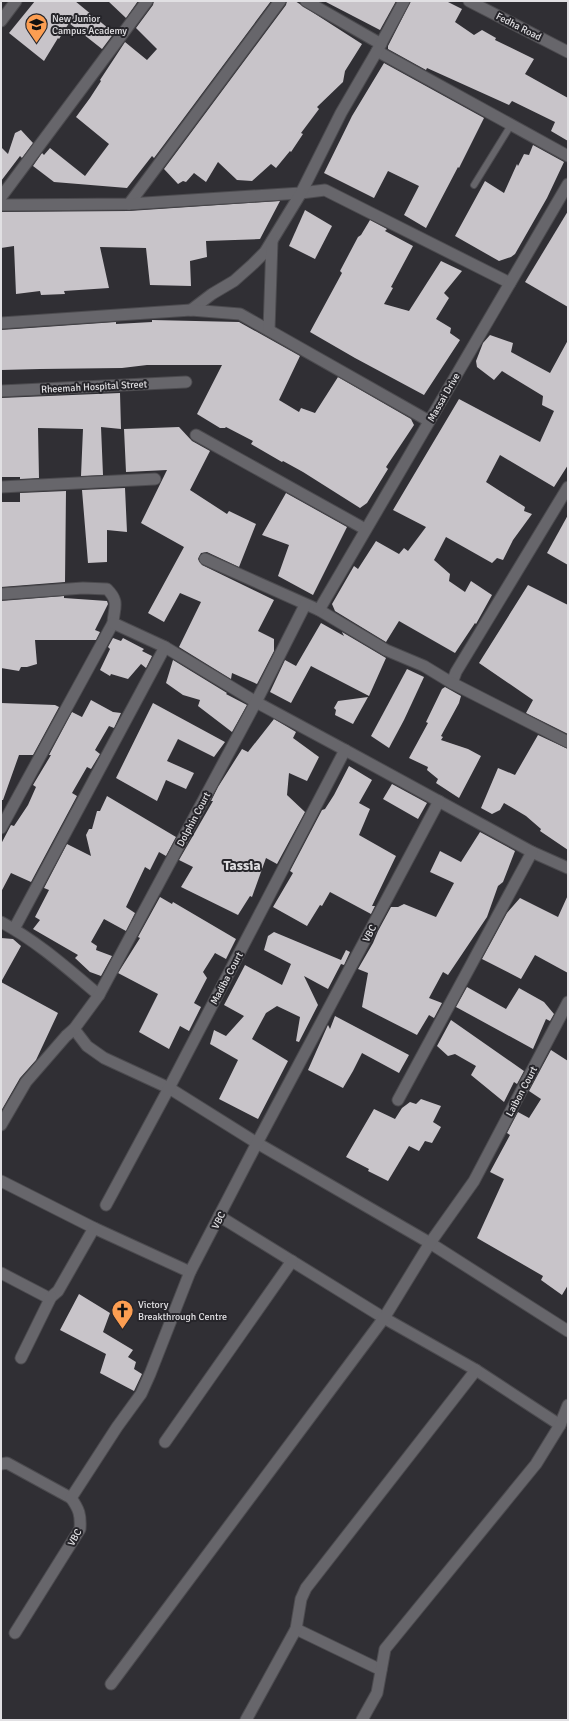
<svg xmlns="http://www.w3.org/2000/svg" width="569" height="1721" font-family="Signika,sans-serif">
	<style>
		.building { fill: #c8c4c9 }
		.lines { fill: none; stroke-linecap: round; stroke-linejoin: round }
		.service-casing { stroke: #4c4b4f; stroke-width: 8 }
		.minor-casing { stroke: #4c4b4f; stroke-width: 13 }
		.tertiary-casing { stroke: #4c4b4f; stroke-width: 13 }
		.service { stroke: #67666b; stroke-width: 6 }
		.minor { stroke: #67666b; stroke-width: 11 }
		.tertiary { stroke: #67666b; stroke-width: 11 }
		.labels { text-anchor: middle; stroke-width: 4; stroke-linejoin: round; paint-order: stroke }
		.poi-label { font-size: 10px; fill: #e1e0e3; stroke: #26252a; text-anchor: start }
		.street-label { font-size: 10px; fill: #e1e0e3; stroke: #26252a }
		.district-label { font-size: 14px; font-weight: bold; fill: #e1e0e3; stroke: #26252a }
	</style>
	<rect width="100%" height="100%" fill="#302f34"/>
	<g class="building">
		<polygon points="35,1 75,1 114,33 102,49 69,23 59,39 58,38 44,61 9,33"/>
		<polygon points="108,1 138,1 126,18"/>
		<polygon points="154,1 271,1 154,158 152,156 127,188 54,182 33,166 42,153 44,155 50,148 85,176 109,144 76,117 90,98 101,81 100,80 125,42 147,60 157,49 136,28 153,5"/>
		<polygon points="287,1 295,1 362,44 345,71 343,82 317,107 319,109 301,133 303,134 291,152 290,151 276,168 271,164 252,181 237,180 218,162 206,182 194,173 186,182 183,181 178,184 164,169 286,5"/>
		<polygon points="324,1 396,1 380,30"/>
		<polygon points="411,1 446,1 462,9 455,22 474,35 482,30 496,38 495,40 534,59 525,74 568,98 568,141 551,131 555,122 512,101 509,105 427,68 426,70 388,49 388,46"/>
		<polygon points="384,63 484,118 459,168 458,167 426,228 404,215 419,186 388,171 374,198 324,173 352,116"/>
		<polygon points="21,130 33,143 22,158 20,156 1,181 1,147 8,154 15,133"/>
		<polygon points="533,145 564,162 547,198 515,254 511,257 499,261 455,236 485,181 504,193 517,164 518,166 524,154 529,155"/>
		<polygon points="280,201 260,239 206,241 207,257 190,261 191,286 150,285 146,248 100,247 109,288 64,291 65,294 41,295 40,291 16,294 14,246 1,248 1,212 129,211"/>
		<polygon points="305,210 332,226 315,259 289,246"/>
		<polygon points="568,211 568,307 525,282"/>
		<polygon points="370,220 387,229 385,231 413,246 391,287 393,288 384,304 409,311 441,261 462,271 444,293 449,298 436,319 451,328 450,333 460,340 424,395 355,358 310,332 342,273 340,271 358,237 361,235"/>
		<polygon points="152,320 239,322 300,356 279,400 299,412 301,408 315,413 338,377 411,419 414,425 386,467 388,469 367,503 360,508 303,472 283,461 282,462 251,444 253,441 226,427 225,428 220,428 197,414 222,365 147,365 122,368 40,369 1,370 1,330 116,322 116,324 152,322"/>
		<polygon points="490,335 513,343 511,352 550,373 568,340 568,465 554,487 500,455 486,482 525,507 524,511 532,514 513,540 503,560 497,558 492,563 446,537 434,560 450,574 449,581 465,592 471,581 492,595 476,624 475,623 455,653 399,621 386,642 335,611 332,604 354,566 358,569 376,541 399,554 404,548 408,551 426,527 393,510 459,399 540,442 554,411 542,405 543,396 502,371 494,380 477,367 476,361 483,343"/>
		<polygon points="120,393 121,429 101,427 103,475 81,476 83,429 38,428 39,478 20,479 20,477 1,477 1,398"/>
		<polygon points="179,427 192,441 210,451 190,490 227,514 229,511 256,524 239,567 207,552 201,553 198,559 202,565 274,600 258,631 274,639 274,651 257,684 232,673 231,679 179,647 201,602 180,593 164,622 148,613 184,547 141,523 167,470 126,472 124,429"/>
		<polygon points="125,488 127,532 107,530 107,562 88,563 82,490"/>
		<polygon points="66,491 65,582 1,587 1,502 20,502 20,493"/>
		<polygon points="286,493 347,527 313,595 278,576 289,545 262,535"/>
		<polygon points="568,515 568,565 547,553"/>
		<polygon points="528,585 568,605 568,734 526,713 533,700 479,663"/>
		<polygon points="64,596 64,598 107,601 108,604 95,630 100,632 96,640 35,640 37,664 27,667 21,667 19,671 1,668 1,601"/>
		<polygon points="321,623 344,636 342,632 386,658 369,696 311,666 291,703 270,692 285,660 296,666"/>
		<polygon points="113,638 121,641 123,638 144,649 142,651 152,656 146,668 141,664 128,679 111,674 110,676 100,670 110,649 108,647"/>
		<polygon points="173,660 227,693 226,694 247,705 232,732 198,706 200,700 183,695 166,683"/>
		<polygon points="407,669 424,677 404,720 389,748 371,736"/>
		<polygon points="445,687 461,696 459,703 441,736 443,737 441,740 468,749 481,756 459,798 436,783 438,779 427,770 428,767 409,758 428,723 426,722 442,689"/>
		<polygon points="368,697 353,724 335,715 336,710 334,708 338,701"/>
		<polygon points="91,700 113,712 121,713 114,728 109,726 95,750 100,754 91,769 87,767 72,793 77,796 31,882 11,873 1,892 1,844 11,825 14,826 28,805 36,787 33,785 51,755 49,755 72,712 82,717"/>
		<polygon points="1,703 55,705 59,707 33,755 19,755 3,800 1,800"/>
		<polygon points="153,703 225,742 214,757 178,739 167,761 194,773 186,789 166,780 157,801 116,778"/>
		<polygon points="274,719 296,732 293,738 319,757 307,781 289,773 287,795 305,812 277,864 266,858 252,897 250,896 238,915 181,887 193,867 179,860 213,801 211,801 218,787 242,749 248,752"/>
		<polygon points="538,735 568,749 568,850 540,831 541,829 526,816 504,803 500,810 492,814 481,808 498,768 515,775"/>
		<polygon points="349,766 372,780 359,803 370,809 359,835 396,856 372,906 375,906 371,914 330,892 322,906 320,905 307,926 273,907 293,873 290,871 322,810 325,809 334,795"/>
		<polygon points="392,784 427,803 418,819 383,799"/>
		<polygon points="107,796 176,837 166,856 159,852 150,870 145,867 126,907 135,913 126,931 104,919 91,942 97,946 96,950 112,956 101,976 90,972 75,958 78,955 33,929 40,920 35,917 49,890 44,888 67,844 91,856 86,835 89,829 92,829 97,811 100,811"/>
		<polygon points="480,832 515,851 503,882 498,886 487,917 448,975 443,972 429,998 442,1003 434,1018 429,1015 417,1035 362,1007 368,973 358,969 373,943 378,931 391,907 398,907 404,904 436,917 454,883 430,872 440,851 461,862"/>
		<polygon points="568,895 568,973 535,955 521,979 482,959 507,913 520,898 558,917"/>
		<polygon points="160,897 172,904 173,902 236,939 226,959 215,953 203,972 207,978 194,1003 201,1007 189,1031 180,1026 169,1049 139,1032 158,994 118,973 140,938 138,937"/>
		<polygon points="274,932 341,960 346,950 350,952 344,965 341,964 328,989 304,976 318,1005 299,1042 296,1041 300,1017 277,1006 266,1013 252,1039 288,1061 258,1119 219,1099 238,1060 210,1044 214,1030 226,1036 244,1016 224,1005 245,965 282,985 291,964 264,950 268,936"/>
		<polygon points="1,938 13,939 21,946 1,982 58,1013 36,1060 20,1078 1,1111"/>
		<polygon points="467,987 506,1009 519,988 544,1002 554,1014 550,1021 546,1019 533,1049 456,1007"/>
		<polygon points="335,1016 409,1055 399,1073 362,1053 353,1071 343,1088 308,1070 327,1027 328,1025 330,1029"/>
		<polygon points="451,1020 524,1071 517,1084 514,1082 504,1102 471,1075 476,1066 455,1054 448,1056 437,1046"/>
		<polygon points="551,1050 568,1061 568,1285 562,1295 541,1280 543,1276 477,1238 504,1179 490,1172 510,1135 507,1133 518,1112 529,1118 541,1099 529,1091"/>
		<polygon points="421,1099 441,1106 433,1122 441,1127 432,1143 425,1141 419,1151 409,1146 388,1181 368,1171 369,1169 346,1157 374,1109 395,1119 402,1108 410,1102 416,1104"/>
		<polygon points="79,1294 110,1313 103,1332 133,1350 128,1357 136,1362 134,1369 142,1374 134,1391 100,1373 106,1354 60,1330"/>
	</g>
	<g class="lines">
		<defs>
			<polyline id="service" points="474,185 511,125"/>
			<g id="minor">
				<polyline points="306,1 381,44"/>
				<polyline points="1,21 16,1"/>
				<polyline points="377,51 568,156"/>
				<polyline points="1,197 147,1"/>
				<polyline points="129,204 280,1"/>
				<polyline points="1,205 129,204 301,193 325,190 510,283"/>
				<polyline points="191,310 212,294 234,281 253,264 265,252 301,193 341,113 377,51 404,1"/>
				<polyline points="1,323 191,310 240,314 429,421"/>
				<polyline points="269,330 272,241"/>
				<polyline points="1,391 186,382"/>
				<polyline points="196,435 365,529"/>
				<polyline points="1,487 155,479"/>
				<polyline points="205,559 319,610 386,650 424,666 452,683 456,672 568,487"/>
				<path d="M 1,594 L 83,588 L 107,589 C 120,602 114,607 113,623 L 1,828"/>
				<polyline points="319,610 568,184"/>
				<polyline points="113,623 165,647 256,702 345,750 532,852 568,868"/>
				<polyline points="452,683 568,742"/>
				<path d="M 1,922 C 37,941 68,969 99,995"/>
				<polyline points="14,929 165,647"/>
				<polyline points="74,1029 87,1046 104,1058 169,1088 257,1143 430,1243 568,1331"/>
				<polyline points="398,1100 532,852"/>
				<polyline points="1,1125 26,1082 66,1036 74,1029 99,995 256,702 305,605"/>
				<polyline points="1,1181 94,1228"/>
				<polyline points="106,1205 169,1088 345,750"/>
				<polyline points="219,1216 384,1318 476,1370 560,1425"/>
				<polyline points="1,1273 47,1297 51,1297 58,1291 94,1228 190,1272"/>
				<polyline points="21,1358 51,1297"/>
				<polyline points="165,1442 292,1261"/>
				<polyline points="1,1464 7,1463 71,1498"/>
				<polyline points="296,1629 381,1670"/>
				<path d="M 15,1633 L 80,1529 C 81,1515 79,1509 71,1498 L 117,1427 L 141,1394 L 150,1374 L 190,1272 L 257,1143 L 439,801"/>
				<polyline points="111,1684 384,1318 430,1243 474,1181 568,1002"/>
				<polyline points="246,1720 296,1629 301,1599 306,1588 476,1370"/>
				<polyline points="362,1720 377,1693 385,1649 536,1464 560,1425 568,1405"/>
			</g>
			<polyline id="tertiary" points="469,1 568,52"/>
		</defs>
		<use href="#service" class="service-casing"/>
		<use href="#minor" class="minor-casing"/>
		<use href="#tertiary" class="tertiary-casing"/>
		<use href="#service" class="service"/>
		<use href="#minor" class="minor"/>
		<use href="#tertiary" class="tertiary"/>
	</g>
	<defs>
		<symbol id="school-pin" viewBox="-11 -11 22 30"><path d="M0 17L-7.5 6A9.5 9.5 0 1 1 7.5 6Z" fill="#fc9e52" stroke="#26252a"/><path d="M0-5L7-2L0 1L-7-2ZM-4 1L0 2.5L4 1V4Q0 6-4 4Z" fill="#111"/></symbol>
		<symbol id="church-pin" viewBox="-11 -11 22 30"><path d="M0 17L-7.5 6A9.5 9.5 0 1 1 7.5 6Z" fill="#fc9e52" stroke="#26252a"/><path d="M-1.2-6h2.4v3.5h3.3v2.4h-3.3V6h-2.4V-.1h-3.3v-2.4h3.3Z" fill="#111"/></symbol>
	</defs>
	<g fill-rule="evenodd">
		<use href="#school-pin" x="24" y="12" width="25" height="34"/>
		<use href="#church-pin" x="110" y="1298" width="25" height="34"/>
	</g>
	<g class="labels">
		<g class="poi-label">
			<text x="52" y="22">New Junior<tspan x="52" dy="12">Campus Academy</tspan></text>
			<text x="138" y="1308">Victory<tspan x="138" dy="12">Breakthrough Centre</tspan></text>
		</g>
		<g class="street-label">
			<text transform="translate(519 26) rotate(27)" y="4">Fedha Road</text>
			<text transform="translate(94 386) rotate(-3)" y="4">Rheemah Hospital Street</text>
			<text transform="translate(443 397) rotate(-60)" y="4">Massai Drive</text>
			<text transform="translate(193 819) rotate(-62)" y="4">Dolphin Court</text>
			<text transform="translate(369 933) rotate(-62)" y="4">VBC</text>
			<text transform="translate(226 978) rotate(-62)" y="4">Madiba Court</text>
			<text transform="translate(521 1091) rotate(-62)" y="4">Laibon Court</text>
			<text transform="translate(218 1220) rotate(-63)" y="4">VBC</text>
			<text transform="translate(74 1537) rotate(-61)" y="4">VBC</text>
		</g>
		<g class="district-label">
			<text x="242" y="870">Tassia</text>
		</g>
	</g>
	<rect width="569" height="1721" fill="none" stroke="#e1e0e3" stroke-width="4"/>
</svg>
